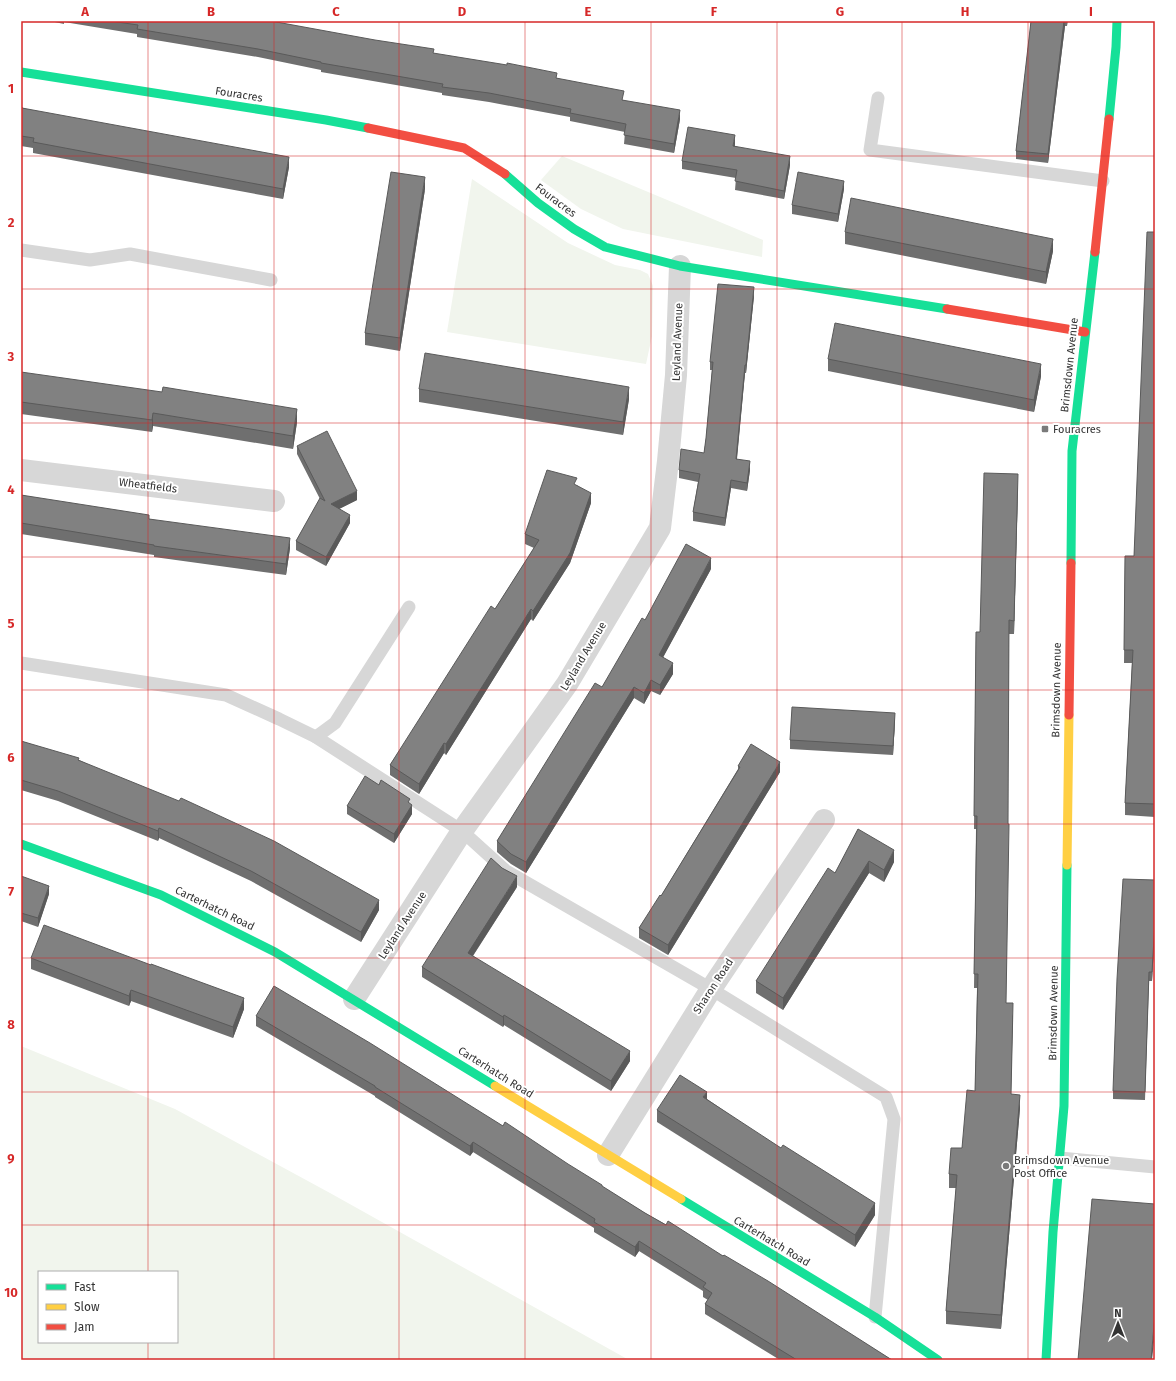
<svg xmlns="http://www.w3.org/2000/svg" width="1176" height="1381" font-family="'Fira Sans',sans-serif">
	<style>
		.green { fill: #f1f5ed; fill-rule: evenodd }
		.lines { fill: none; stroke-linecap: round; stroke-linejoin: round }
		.lane { stroke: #d7d7d7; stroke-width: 13 }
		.street { stroke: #d7d7d7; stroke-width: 22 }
		.fast { stroke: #16e098; stroke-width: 9 }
		.slow { stroke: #ffcf43; stroke-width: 9 }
		.jam { stroke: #f24e42; stroke-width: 9 }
		.wall { fill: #6f6f6f }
		.shaded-wall { fill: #5a5a5a }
		.building { fill: #818181; stroke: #5a5a5a }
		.grid { fill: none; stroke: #d62828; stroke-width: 1; stroke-opacity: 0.55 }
		.poi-dot { fill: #7a7a7a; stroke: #fff; stroke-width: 1.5 }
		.labels { text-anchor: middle; stroke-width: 4; stroke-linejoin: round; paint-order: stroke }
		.street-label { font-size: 11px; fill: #333; stroke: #fff }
		.poi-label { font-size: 11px; fill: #333; stroke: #fff; text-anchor: start }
		.neatline { fill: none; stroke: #d62828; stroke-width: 1.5 }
		.grid-label { font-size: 13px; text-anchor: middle; font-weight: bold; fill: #d62828 }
	</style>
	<rect width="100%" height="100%" fill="#fff"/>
	<g class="green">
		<polygon points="562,156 763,240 762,257 623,229 581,209 541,180"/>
		<polygon points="472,179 568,243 615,265 640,270 648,274 653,286 652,336 646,364 447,332"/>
		<path d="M 21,1046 L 175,1109 L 330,1193 L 629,1360 L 21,1360 ZM 39,1272 L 177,1272 L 177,1342 L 39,1342 Z"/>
	</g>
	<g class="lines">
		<g class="lane">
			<polyline points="878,98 870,150 1103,181"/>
			<polyline points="21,250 90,260 130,254 271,280"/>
			<polyline points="21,663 226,695 279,719 316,737 462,831 506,871 711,989 886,1097 894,1119 875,1317"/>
			<polyline points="316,737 335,723 409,607"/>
			<polyline points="1060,1158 1155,1167"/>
		</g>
		<g class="street">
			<polyline points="21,470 274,501"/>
			<polyline points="354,999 462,831 567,684 660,528 668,461 676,375 680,266"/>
			<polyline points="608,1155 711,989 824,820"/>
		</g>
		<g class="fast">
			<polyline points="21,72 326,120 368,128"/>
			<polyline points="1109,119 1116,47 1117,21"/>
			<polyline points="505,174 538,203 574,229 605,247 680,266 947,309"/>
			<polyline points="1071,563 1072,451 1095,252"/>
			<polyline points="21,844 161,895 275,952 495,1086"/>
			<polyline points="681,1199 875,1317 938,1360"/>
			<polyline points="1046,1360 1053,1232 1064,1106 1067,865"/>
		</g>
		<g class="slow">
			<polyline points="1067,865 1069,715"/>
			<polyline points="495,1086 681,1199"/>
		</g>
		<g class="jam">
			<polyline points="368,128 464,148 505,174"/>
			<polyline points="1095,252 1109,119"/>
			<polyline points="947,309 1085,332"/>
			<polyline points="1069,715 1071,563"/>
		</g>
	</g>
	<g class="wall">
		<polygon points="50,21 271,21 557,78 680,119 674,153 624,144 625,132 570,121 570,117 489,102 442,95 442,93 321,72 321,70 258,57 137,37 137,34 64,22 64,24"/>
		<polygon points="1027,21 1068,21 1067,26 1065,26 1048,163 1016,159 1016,151 1031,22"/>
		<polygon points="21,107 22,108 289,167 283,199 33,153 33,148 21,146"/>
		<polygon points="735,144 735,146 790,165 784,199 735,190 736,178 682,169 682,161"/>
		<polygon points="425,189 400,351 365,345 365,333"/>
		<polygon points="844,189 838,222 792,214 792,205"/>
		<polygon points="845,232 1053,251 1046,284 845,244"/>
		<polygon points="1155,232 1155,817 1125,815 1125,803 1132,663 1124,663 1125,556 1134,556"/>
		<polygon points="754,296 746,373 745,373 737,459 750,470 747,491 731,488 725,526 693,521 693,512 698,482 679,478 679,470 704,453 706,438 712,370 710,370 710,362"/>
		<polygon points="828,359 1041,376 1034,412 828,371"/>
		<polygon points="21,375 297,422 293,449 153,426 152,432 21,414"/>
		<polygon points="419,389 629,399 623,435 419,402"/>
		<polygon points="297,446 357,500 339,509 350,523 326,566 296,550 296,541 320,499 297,454"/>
		<polygon points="577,485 591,503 570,563 533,621 531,619 446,755 444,753 419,794 390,775 390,765 495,609 534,548 525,544 525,534"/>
		<polygon points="1018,487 1014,634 1009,634 1006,1003 1013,1016 1011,1094 1020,1108 1001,1329 946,1324 946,1311 956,1188 949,1188 949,1174 962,1148 975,1091 977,988 974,988 976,829 974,829 976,632 980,632"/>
		<polygon points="21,495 149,519 290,548 286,575 154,557 154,555 21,534"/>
		<polygon points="711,569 663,657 673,674 660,695 651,691 644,704 634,698 526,873 511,864 497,852 497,841 602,687 645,620"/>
		<polygon points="895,721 893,755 790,749 790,740"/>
		<polygon points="21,741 79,760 379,910 361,942 251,881 159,838 158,841 58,801 21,790"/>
		<polygon points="738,766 780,772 668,955 639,938 639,928 661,896 738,769"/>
		<polygon points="410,804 412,814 394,843 347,814 347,806"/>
		<polygon points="858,829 894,862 884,882 869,873 783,1010 756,993 756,981 835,873"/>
		<polygon points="21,876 49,894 38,927 21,921"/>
		<polygon points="1155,880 1155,930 1152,981 1149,981 1145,1100 1113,1099 1113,1091"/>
		<polygon points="517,887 473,956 630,1061 611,1091 504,1025 503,1027 422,977 422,967"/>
		<polygon points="31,958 244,1009 233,1038 131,1001 129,1006 31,969"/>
		<polygon points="256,1016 503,1126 645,1213 723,1256 892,1360 780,1360 705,1314 705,1304 708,1300 703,1297 703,1291 639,1251 635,1257 594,1232 594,1228 473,1152 470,1156 375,1097 375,1096 256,1026"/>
		<polygon points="707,1099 875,1215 855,1247 657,1122 657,1110"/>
	</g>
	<g class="shaded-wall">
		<polygon points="1064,21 1065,26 1048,163 1048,154"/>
		<polygon points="680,110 680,119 674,153 674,144"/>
		<polygon points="735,135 735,144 733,155 733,146"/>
		<polygon points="790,156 790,165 784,199 784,191"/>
		<polygon points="289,157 289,167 283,199 283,189"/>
		<polygon points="425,177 425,189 400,351 400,338"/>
		<polygon points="844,181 844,189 838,222 838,214"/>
		<polygon points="1053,239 1053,251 1046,284 1046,272"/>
		<polygon points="754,287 754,296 746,373 746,365"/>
		<polygon points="1041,364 1041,376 1034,412 1034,400"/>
		<polygon points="745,365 745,373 736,467 736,459"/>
		<polygon points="629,387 629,399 623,435 623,422"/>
		<polygon points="297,409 297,422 293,449 293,436"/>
		<polygon points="153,413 153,426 152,432 152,420"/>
		<polygon points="750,461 750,470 747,491 747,483"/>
		<polygon points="1018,474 1018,487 1014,634 1014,621"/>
		<polygon points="731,480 731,488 725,526 725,518"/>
		<polygon points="357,491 357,500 331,513 331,504"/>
		<polygon points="591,493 591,503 570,563 533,621 533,611"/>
		<polygon points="350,515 350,523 326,566 326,557"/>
		<polygon points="290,538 290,548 286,575 286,564"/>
		<polygon points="711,558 711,569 659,665 659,655"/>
		<polygon points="531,609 531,619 446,755 446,744"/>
		<polygon points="673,663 673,674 660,695 660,685"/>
		<polygon points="651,680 651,691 644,704 644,693"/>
		<polygon points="634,687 634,698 526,873 526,862"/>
		<polygon points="895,713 895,721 893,755 893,746"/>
		<polygon points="444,743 444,753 419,794 419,784"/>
		<polygon points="780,762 780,772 668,955 668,945"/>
		<polygon points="412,805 412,814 394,843 394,834"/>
		<polygon points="159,828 159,838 158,841 158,831"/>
		<polygon points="894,850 894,862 884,882 884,870"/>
		<polygon points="869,861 869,873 783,1010 783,998"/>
		<polygon points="517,876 517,887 468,963 468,953"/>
		<polygon points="49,886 49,894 38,927 38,918"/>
		<polygon points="379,900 379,910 361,942 361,932"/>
		<polygon points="1155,922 1155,930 1152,981 1152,972"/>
		<polygon points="131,990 131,1001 129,1006 129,996"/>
		<polygon points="244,998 244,1009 233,1038 233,1027"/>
		<polygon points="504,1015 504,1025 503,1027 503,1017"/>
		<polygon points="630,1051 630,1061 611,1091 611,1081"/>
		<polygon points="707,1092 707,1104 703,1097"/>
		<polygon points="1020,1095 1020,1108 1001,1329 1001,1315"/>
		<polygon points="473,1142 473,1152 470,1156 470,1146"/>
		<polygon points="875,1203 875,1215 855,1247 855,1235"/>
		<polygon points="639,1241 639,1251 635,1257 635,1247"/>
		<polygon points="1155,1314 1155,1332 1152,1360 1151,1360"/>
	</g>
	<g class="building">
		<polygon points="110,21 271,21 375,40 434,49 433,53 507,65 507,63 557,73 556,78 624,91 622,100 680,110 674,144 624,135 626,124 570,113 571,109 489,93 442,87 443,84 321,63 321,62 258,49 137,29 138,25"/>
		<polygon points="1031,21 1064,21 1048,154 1016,151"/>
		<polygon points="21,107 22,107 22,108 289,157 283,189 33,142 34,138 21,136"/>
		<polygon points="688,127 735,135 733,146 790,156 784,191 735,181 737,170 682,161"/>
		<polygon points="391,172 425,177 400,338 365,333"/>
		<polygon points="798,172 844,181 838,214 792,205"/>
		<polygon points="851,198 1053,239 1046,272 845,232"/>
		<polygon points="1147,232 1155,232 1155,804 1125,803 1133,650 1124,650 1125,556 1134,556"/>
		<polygon points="718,284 754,287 746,365 745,365 736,459 750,461 747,483 731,480 725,518 693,512 700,474 679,470 681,449 704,453 706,438 713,362 710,362"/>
		<polygon points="835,323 1041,364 1034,400 828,359"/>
		<polygon points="425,353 629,387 623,422 419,389"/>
		<polygon points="21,372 162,392 163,387 297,409 293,436 153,413 152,420 21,402"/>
		<polygon points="327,431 357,491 331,504 350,515 326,557 296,541 320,498 325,501 297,446"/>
		<polygon points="547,470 577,478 574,484 591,493 570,553 533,611 531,609 446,744 444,743 419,784 390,765 491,606 495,609 539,540 525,534"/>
		<polygon points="984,473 1018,474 1014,621 1009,620 1008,824 1009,824 1006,1003 1013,1003 1011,1094 1020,1095 1001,1315 946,1311 957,1175 949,1174 951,1148 962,1148 967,1090 975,1091 978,974 974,974 977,816 974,816 976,632 980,632"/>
		<polygon points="21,495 149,515 149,519 290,538 286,564 154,546 154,545 21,523"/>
		<polygon points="686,544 711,558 659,655 673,663 660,685 651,680 644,693 634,687 526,862 511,854 497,841 595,683 602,687 642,618 645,620"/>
		<polygon points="792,707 895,713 893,746 790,740"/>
		<polygon points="21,741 79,758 78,760 179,801 181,798 274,841 379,900 361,932 251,871 159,828 158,831 58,791 21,780"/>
		<polygon points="751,744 780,762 668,945 639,928 660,895 661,896 740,767 738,766"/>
		<polygon points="365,776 379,785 381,780 410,799 408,802 412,805 394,834 347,806"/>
		<polygon points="858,829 894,850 884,870 869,861 783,998 756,981 828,868 835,873"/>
		<polygon points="491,858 502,868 517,876 468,953 630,1051 611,1081 504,1015 503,1017 422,967"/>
		<polygon points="21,876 49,886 38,918 21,913"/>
		<polygon points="1123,879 1155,880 1155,922 1152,972 1149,972 1145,1092 1113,1091 1117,979"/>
		<polygon points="44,925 151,965 151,964 244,998 233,1027 131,990 129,996 31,958"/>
		<polygon points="274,986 370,1043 503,1126 505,1122 568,1164 602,1185 602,1186 645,1213 666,1225 668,1221 723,1256 724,1255 768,1281 892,1360 797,1360 705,1304 712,1293 703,1287 706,1283 639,1241 635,1247 594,1222 595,1219 473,1142 470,1146 375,1087 375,1086 256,1016"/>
		<polygon points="680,1075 707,1092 703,1097 781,1148 783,1145 875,1203 855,1235 657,1110"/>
		<polygon points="1092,1199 1155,1204 1155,1314 1151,1360 1078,1360"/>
	</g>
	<path class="grid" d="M 148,21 L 148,1272M 274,21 L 274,1360M 399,21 L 399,1360M 525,21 L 525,1360M 651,21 L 651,1360M 777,21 L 777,1360M 902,21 L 902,1360M 1028,21 L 1028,1360M 21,156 L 1155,156M 21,289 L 1155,289M 21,423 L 1155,423M 21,557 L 1155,557M 21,690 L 1155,690M 21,824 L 1155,824M 21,958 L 1155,958M 21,1092 L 1155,1092M 21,1225 L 1155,1225M 148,1342 L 148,1360"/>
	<g class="poi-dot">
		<rect x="1041" y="425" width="8" height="8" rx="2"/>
		<circle cx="1006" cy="1166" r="4"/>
	</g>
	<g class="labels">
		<g class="street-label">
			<text transform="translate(239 94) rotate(9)" y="4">Fouracres</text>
			<text transform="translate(556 200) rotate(37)" y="4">Fouracres</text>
			<text transform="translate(677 342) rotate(-88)" y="4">Leyland Avenue</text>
			<text transform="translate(1069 365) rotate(-84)" y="4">Brimsdown Avenue</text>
			<text transform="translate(148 485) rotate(7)" y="4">Wheatfields</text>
			<text transform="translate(583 656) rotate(-59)" y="4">Leyland Avenue</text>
			<text transform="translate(1056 690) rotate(-89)" y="4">Brimsdown Avenue</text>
			<text transform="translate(215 908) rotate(26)" y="4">Carterhatch Road</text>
			<text transform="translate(402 925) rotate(-57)" y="4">Leyland Avenue</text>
			<text transform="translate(713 986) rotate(-57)" y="4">Sharon Road</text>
			<text transform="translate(1053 1013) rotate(-89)" y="4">Brimsdown Avenue</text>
			<text transform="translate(496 1072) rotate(32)" y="4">Carterhatch Road</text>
			<text transform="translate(772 1241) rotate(31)" y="4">Carterhatch Road</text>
		</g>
		<g class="poi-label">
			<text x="1053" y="433">Fouracres</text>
			<text x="1014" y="1164">Brimsdown Avenue<tspan x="1014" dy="13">Post Office</tspan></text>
		</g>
	</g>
	<rect width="1176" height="1381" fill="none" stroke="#ffffff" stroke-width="44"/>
	<rect x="38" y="1271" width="140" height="72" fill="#ffffff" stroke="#adadad"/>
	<rect x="46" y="1284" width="20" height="6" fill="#16e098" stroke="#adadad"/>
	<text x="74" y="1291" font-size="12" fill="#333333">Fast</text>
	<rect x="46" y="1304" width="20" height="6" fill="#ffcf43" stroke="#adadad"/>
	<text x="74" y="1311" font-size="12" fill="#333333">Slow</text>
	<rect x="46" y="1324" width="20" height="6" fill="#f24e42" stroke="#adadad"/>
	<text x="74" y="1331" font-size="12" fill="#333333">Jam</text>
	<g transform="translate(1118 1323)" stroke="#ffffff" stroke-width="3" paint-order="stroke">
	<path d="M0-3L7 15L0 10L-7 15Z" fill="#333333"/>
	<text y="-6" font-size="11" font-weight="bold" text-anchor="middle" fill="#333333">N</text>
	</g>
	<rect x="22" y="22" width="1132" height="1337" class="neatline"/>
	<g class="grid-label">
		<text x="85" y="16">A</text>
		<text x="211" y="16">B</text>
		<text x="336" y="16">C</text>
		<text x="462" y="16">D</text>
		<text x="588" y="16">E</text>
		<text x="714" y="16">F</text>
		<text x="840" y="16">G</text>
		<text x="965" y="16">H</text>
		<text x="1091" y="16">I</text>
		<text x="11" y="93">1</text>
		<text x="11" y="227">2</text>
		<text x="11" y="361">3</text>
		<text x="11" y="494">4</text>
		<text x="11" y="628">5</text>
		<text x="11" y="762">6</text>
		<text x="11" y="896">7</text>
		<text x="11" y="1029">8</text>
		<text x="11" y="1163">9</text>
		<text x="11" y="1297">10</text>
	</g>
</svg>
